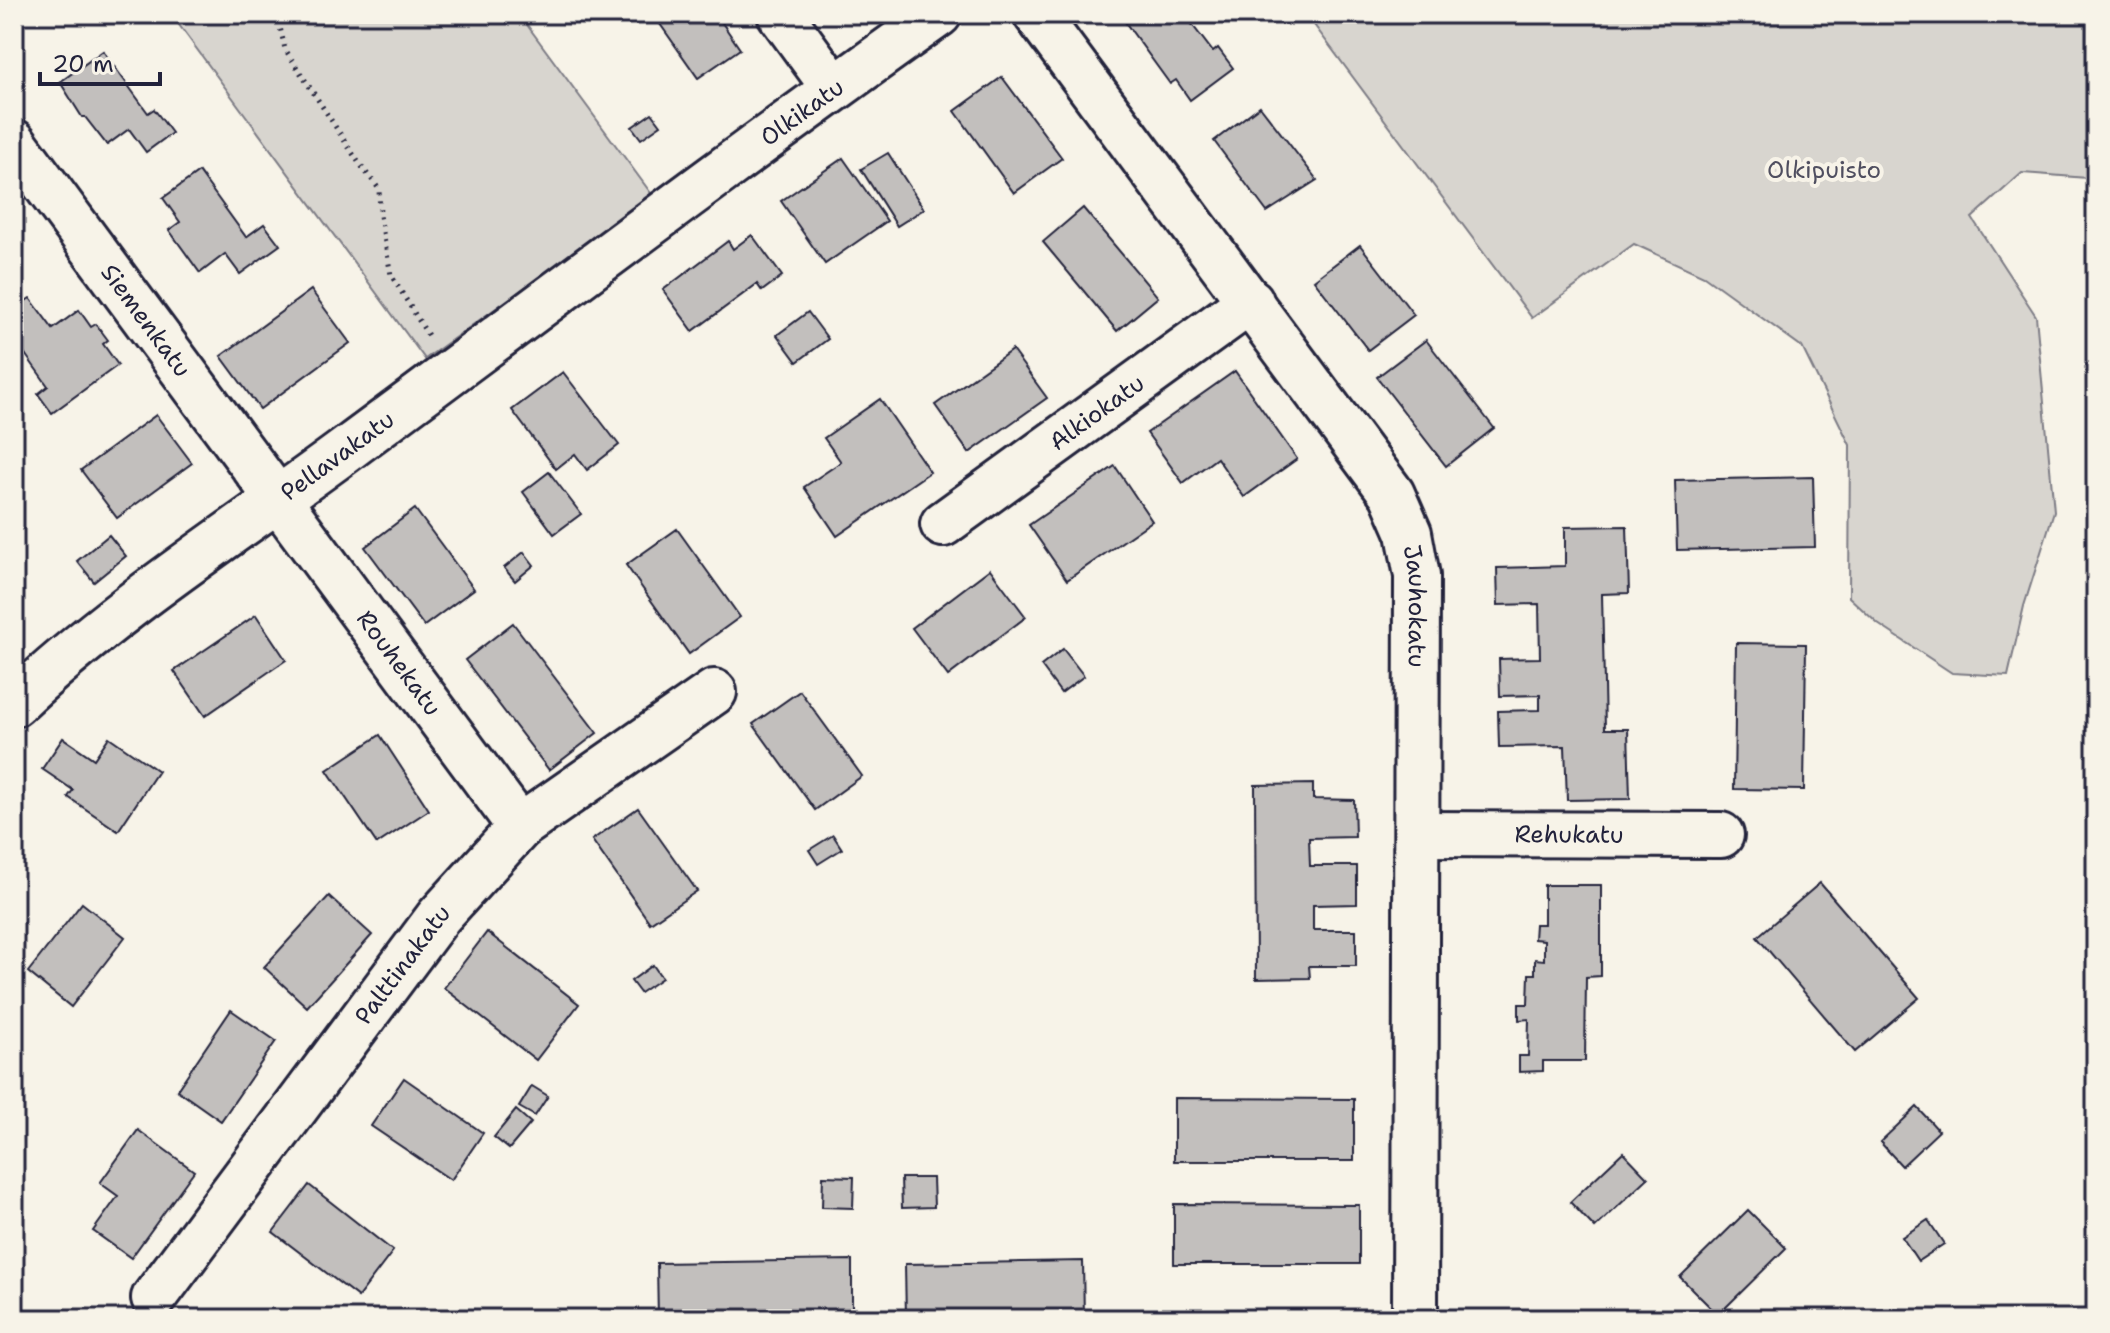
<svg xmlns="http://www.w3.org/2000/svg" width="2110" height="1333" font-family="'Shantell Sans',sans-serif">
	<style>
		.green { fill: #d8d5cf; stroke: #7d7c85; stroke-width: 2 }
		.building { fill: #c2bfbd; stroke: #22223b; stroke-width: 2 }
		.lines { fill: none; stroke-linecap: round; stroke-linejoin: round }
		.minor-casing { stroke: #22223b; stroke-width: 50 }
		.path { stroke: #22223b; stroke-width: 5; stroke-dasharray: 2 6; stroke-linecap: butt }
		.minor { stroke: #f7f3e8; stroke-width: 44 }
		.labels { text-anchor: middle; stroke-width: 8; stroke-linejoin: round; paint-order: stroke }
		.street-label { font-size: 24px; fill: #22223b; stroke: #f7f3e8 }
		.park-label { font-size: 24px; fill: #504f60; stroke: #f7f3e8 }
	</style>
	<rect width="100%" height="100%" fill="#f7f3e8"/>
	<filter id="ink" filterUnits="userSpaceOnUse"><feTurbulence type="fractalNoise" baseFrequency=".0125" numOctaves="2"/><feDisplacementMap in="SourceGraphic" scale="16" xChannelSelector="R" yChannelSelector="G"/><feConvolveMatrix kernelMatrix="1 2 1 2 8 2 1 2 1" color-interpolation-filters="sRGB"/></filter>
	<g filter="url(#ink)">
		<g class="green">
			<polygon points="171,14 519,14 653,196 425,359"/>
			<polygon points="1306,14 2096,14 2096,327 2090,273 2087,178 2022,173 1972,218 2036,316 2054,511 2024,606 2008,676 1952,673 1878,624 1849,597 1850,445 1802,347 1704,276 1634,244 1532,318"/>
			<polygon points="2096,441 2096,583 2089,496"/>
		</g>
		<g class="building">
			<polygon points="653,14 716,14 740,49 698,78"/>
			<polygon points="1121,14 1184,14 1213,52 1218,48 1233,68 1190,100 1176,80 1170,84 1120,15"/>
			<polygon points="103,51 148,113 154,109 172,133 146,152 129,129 107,145 85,117 82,117 60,82"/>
			<polygon points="1002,77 1062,158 1014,193 955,111"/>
			<polygon points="1260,106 1317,180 1267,212 1214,141"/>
			<polygon points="652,113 661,125 641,139 632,127"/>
			<polygon points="888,153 924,209 897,226 861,169"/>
			<polygon points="843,158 887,221 825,264 781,201"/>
			<polygon points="199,172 246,237 264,224 280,245 240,274 225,254 200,273 169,230 180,222 163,198"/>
			<polygon points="1083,208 1158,297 1117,331 1043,242"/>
			<polygon points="752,235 782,276 762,291 757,284 693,331 663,290 728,241 733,249"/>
			<polygon points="1360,245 1414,315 1368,350 1314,280"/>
			<polygon points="311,290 350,343 260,409 221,356"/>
			<polygon points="30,298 53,329 79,310 91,327 96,324 108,340 103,344 118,365 52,413 38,394 48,386 23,351 14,357 14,309"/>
			<polygon points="808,312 828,339 797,362 777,335"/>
			<polygon points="1426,340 1494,428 1446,466 1377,377"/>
			<polygon points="1012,350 1047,398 969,453 935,405"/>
			<polygon points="1235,371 1297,459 1244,497 1217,458 1183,483 1147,433"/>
			<polygon points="563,372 619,445 587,470 575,454 556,469 512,410"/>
			<polygon points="880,399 930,472 837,536 804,487 841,462 824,438"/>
			<polygon points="156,415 192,463 117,518 81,470"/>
			<polygon points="1115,466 1152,521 1067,580 1029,525"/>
			<polygon points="549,472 581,514 554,534 523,492"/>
			<polygon points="1813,477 1815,547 1677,550 1675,480"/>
			<polygon points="415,509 474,589 424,626 365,547"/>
			<polygon points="1627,526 1629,593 1602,594 1605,729 1628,729 1630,799 1567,800 1565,746 1499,747 1498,711 1540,710 1540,695 1500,696 1499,659 1540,658 1539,604 1498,605 1497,568 1565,566 1565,527"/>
			<polygon points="677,529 740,617 689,654 626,565"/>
			<polygon points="109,535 126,556 94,582 77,561"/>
			<polygon points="524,552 534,565 515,581 504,568"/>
			<polygon points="990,569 1026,617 948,676 912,628"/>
			<polygon points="256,615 286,660 205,716 174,671"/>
			<polygon points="513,623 597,733 549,770 465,660"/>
			<polygon points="1736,643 1806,644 1804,790 1734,789"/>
			<polygon points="1063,649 1084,676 1061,693 1041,666"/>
			<polygon points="800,691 862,776 815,810 753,724"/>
			<polygon points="380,735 429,810 377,844 327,770"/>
			<polygon points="109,737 158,771 118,831 68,797 73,790 42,769 63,738 94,759"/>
			<polygon points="1313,784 1313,799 1354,800 1355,837 1309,838 1310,866 1357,866 1357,904 1313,905 1313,930 1356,930 1356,966 1309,966 1310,978 1256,979 1255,785"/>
			<polygon points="638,808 697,891 650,923 592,840"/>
			<polygon points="833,835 842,849 818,864 809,850"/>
			<polygon points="1820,883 1919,998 1855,1052 1757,937"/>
			<polygon points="1544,885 1601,885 1601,976 1586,977 1585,1061 1543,1061 1543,1071 1519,1072 1519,1056 1528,1056 1529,1019 1519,1020 1519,1004 1528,1004 1529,974 1535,974 1535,959 1544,960 1544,940 1534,939 1535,924 1544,924"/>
			<polygon points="329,896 372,935 307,1007 264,967"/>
			<polygon points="82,903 125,937 71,1007 28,972"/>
			<polygon points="487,932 579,1004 536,1060 444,988"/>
			<polygon points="653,965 662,978 640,993 631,981"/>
			<polygon points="231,1010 276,1041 221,1121 177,1090"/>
			<polygon points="404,1078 483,1133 451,1180 371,1126"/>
			<polygon points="532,1086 548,1096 535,1116 519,1107"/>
			<polygon points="1174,1098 1354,1099 1354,1161 1174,1161"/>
			<polygon points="1917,1107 1939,1131 1902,1166 1880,1142"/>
			<polygon points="516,1110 531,1123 509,1149 494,1137"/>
			<polygon points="138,1130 194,1171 131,1258 93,1231 118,1196 100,1183"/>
			<polygon points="1623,1152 1648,1178 1595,1228 1570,1202"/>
			<polygon points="823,1176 854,1177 853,1208 822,1207"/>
			<polygon points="901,1178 933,1178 934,1207 902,1208"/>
			<polygon points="309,1185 393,1251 358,1297 273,1232"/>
			<polygon points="1174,1204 1359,1205 1359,1264 1174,1264"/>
			<polygon points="1748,1210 1786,1248 1718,1315 1680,1277"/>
			<polygon points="1928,1220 1944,1244 1918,1261 1902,1237"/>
			<polygon points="852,1260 852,1316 658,1319 657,1263"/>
			<polygon points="1083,1261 1084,1319 906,1319 905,1264"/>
		</g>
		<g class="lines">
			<defs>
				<g id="minor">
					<polyline points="780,14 834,88"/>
					<path id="s1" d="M 1036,14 L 1392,494 L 1409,533 L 1417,576 L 1415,1319"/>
					<path id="s2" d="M 14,142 L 520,827"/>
					<path id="s3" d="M 943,524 L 1251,301"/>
					<path id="s4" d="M 14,704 C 116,607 237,531 350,447 C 546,302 740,155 939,14"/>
					<path id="s5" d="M 1417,834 L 1721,835"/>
					<path id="s6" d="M 154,1298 L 439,916 L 520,827 L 714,692"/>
				</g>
			</defs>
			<use href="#minor" class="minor-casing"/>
			<polyline class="path" points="277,14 285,49 359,163 379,189 380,216 391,275 429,337"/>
			<use href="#minor" class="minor"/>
		</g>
	</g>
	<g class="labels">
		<g class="street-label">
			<text dy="8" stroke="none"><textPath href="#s4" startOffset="986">Olkikatu</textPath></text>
			<text dy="8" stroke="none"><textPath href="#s2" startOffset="222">Siemenkatu</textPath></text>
			<text dy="8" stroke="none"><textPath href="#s3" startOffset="190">Alkiokatu</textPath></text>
			<text dy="8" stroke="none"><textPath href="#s4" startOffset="408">Pellavakatu</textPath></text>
			<text dy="8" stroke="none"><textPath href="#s1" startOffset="714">Jauhokatu</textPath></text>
			<text dy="8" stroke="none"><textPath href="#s2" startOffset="648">Rouhekatu</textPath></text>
			<text dy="8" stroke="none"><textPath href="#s5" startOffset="152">Rehukatu</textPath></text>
			<text dy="8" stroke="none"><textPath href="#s6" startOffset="416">Palttinakatu</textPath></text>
		</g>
		<g class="park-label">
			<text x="1824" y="178">Olkipuisto</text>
		</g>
	</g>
	<rect width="2110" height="1333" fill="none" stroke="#f7f3e8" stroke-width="48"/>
	<rect x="24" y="24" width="2062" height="1285" fill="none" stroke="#22223b" stroke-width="3" filter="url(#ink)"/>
	<path d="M40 72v12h120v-12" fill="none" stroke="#22223b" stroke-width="4"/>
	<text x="52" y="72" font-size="24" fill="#22223b" stroke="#f7f3e8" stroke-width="6" paint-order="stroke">20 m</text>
</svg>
